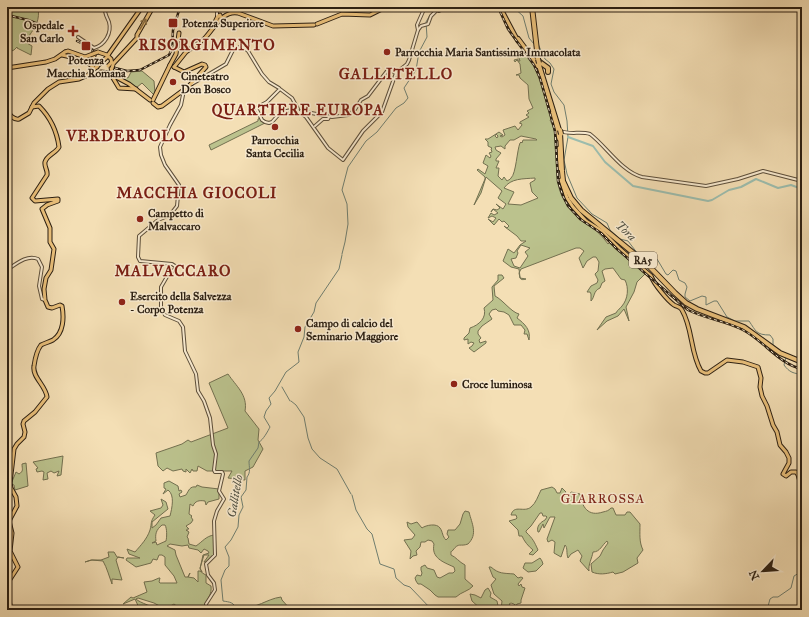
<svg xmlns="http://www.w3.org/2000/svg" width="809" height="617" font-family="'IM FELL Great Primer',serif">
	<style>
		.green { fill: #bbc28d; stroke: #737050; fill-rule: evenodd }
		.lines { fill: none; stroke-linecap: round; stroke-linejoin: round }
		.stream { stroke: #6f7e70; stroke-width: 1 }
		.canal { stroke: #9cbdae; stroke-width: 2 }
		.minor-casing { stroke: #5d4f3b; stroke-width: 4 }
		.major-casing { stroke: #2b1f12; stroke-width: 5 }
		.highway-casing { stroke: #2b1f12; stroke-width: 6 }
		.minor { stroke: #f8eacf; stroke-width: 2 }
		.major { stroke: #eac07a; stroke-width: 3 }
		.highway { stroke: #eac07a; stroke-width: 4 }
		.rail-casing { stroke: #2b1f12; stroke-width: 2.5 }
		.rail { stroke: #f8eacf; stroke-width: 1; stroke-dasharray: 3; stroke-linecap: butt }
		.major-bridge-casing { stroke: #2b1f12; stroke-width: 5; stroke-linecap: butt }
		.highway-bridge-casing { stroke: #2b1f12; stroke-width: 6; stroke-linecap: butt }
		.major-bridge { stroke: #eac07a; stroke-width: 3 }
		.highway-bridge { stroke: #eac07a; stroke-width: 4 }
		.oneway { stroke: #8a7046 }
		.poi-dot { fill: #8f2418; stroke: #f8eacf; stroke-width: 1.5 }
		.labels { text-anchor: middle; stroke-width: 3; stroke-linejoin: round; paint-order: stroke }
		.shield { fill: #f8eacf; stroke: #685c4b; stroke-width: 1 }
		.shield-label { font-size: 10px; font-weight: bold; fill: #2b1f12 }
		.poi-label { font-size: 11px; font-weight: bold; fill: #2b1f12; stroke: #f8eacf; text-anchor: start }
		.water-label { font-size: 12px; font-style: italic; fill: #4d4e41; stroke: #f8eacf }
		.quarter-label { font-size: 13px; letter-spacing: 1px; fill: #7a1f14; stroke: #f8eacf }
		.district-label { font-size: 15px; font-weight: bold; letter-spacing: 1px; fill: #7a1f14; stroke: #f8eacf }
	</style>
	<rect width="100%" height="100%" fill="#f4dfb5"/>
	<filter id="stains"><feTurbulence type="fractalNoise" baseFrequency=".005" numOctaves="4"/><feColorMatrix values="0 0 0 0 .2 0 0 0 0 .09 0 0 0 0 .02 0 0 0 .5 -.17"/></filter>
	<radialGradient id="worn" r=".72"><stop offset=".6" stop-color="#630" stop-opacity="0"/><stop offset="1" stop-color="#630" stop-opacity=".3"/></radialGradient>
	<g class="green">
		<path d="M 7,7 L 38,7 C 40,20 36,26 29,36 L 30,40 L 25,42 L 32,46 L 31,55 L 17,48 L 17,47 L 14,50 L 7,53 Z"/>
		<path d="M 519,50 L 521,52 L 523,51 L 534,65 L 537,72 L 551,117 L 550,118 L 551,119 L 550,120 C 562,141 552,172 561,194 C 570,217 596,225 608,244 L 610,242 L 631,263 L 634,263 L 645,274 L 637,282 L 634,292 L 626,307 L 629,321 L 624,309 L 618,316 L 607,321 L 597,330 L 606,317 L 616,313 C 618,309 620,309 622,306 C 628,299 629,288 625,280 L 621,279 L 613,268 L 605,269 L 602,271 L 605,281 L 602,283 L 600,288 C 593,291 595,297 591,301 L 591,294 L 590,292 L 587,292 L 591,286 L 597,283 L 598,280 L 595,274 L 598,271 L 599,262 L 596,257 L 593,257 L 587,261 L 583,268 L 579,258 L 584,251 L 580,248 L 576,248 L 521,269 L 519,273 L 520,278 L 526,279 C 523,280 520,280 520,277 L 519,269 L 511,267 L 503,261 L 508,249 L 514,253 L 520,245 L 526,241 L 521,241 L 517,236 L 505,227 L 504,226 L 507,228 L 509,226 L 504,221 L 502,222 L 499,219 L 494,225 L 488,219 L 493,222 L 496,218 L 492,216 L 488,218 L 491,213 L 494,215 L 498,213 L 493,209 L 491,212 L 493,209 L 497,210 L 500,208 L 496,204 L 503,209 L 506,204 L 498,198 L 502,191 L 486,177 L 481,193 L 474,205 L 485,179 L 485,177 L 477,170 L 478,169 L 485,174 L 488,166 L 483,163 L 486,155 L 490,158 L 491,156 L 489,153 L 492,152 L 491,149 L 492,148 L 488,146 L 488,142 L 485,139 L 488,139 L 496,134 L 495,136 L 497,138 L 498,136 L 496,134 L 499,132 L 503,135 L 500,136 L 502,137 L 505,135 L 503,130 L 515,126 L 518,130 L 522,125 L 521,123 L 520,124 L 520,122 L 529,117 L 526,115 L 529,113 L 527,111 L 533,108 L 529,99 L 528,85 L 520,78 L 519,75 L 516,75 L 519,74 L 521,73 L 520,64 L 517,60 L 515,62 L 514,60 L 518,59 L 518,61 L 520,61 L 519,58 L 517,57 L 520,57 L 521,55 L 516,55 ZM 521,136 L 536,139 L 537,140 L 523,140 L 522,143 L 521,142 L 520,143 C 517,150 516,174 511,178 C 510,180 508,180 507,181 L 504,177 L 502,180 L 498,176 L 499,168 L 496,168 L 499,161 L 496,161 L 496,159 L 501,153 L 496,150 L 495,147 L 501,146 L 505,149 L 505,146 L 510,140 L 514,140 ZM 535,178 L 535,180 L 530,183 L 532,192 L 538,198 L 521,205 L 508,204 L 514,192 L 504,188 C 511,178 523,179 535,178 ZM 521,245 L 530,248 L 525,252 L 528,256 L 520,268 L 514,266 L 511,259 L 516,258 L 518,253 L 517,251 Z"/>
		<polygon points="142,71 154,81 155,93 154,95 142,83 136,88 124,79 125,77 128,78 131,72"/>
		<polygon points="260,118 265,123 211,150 209,145 258,121 258,119"/>
		<path d="M 498,275 L 502,275 L 504,278 L 494,286 L 495,296 C 503,300 511,312 519,314 L 517,318 C 525,324 531,330 529,340 L 527,334 L 524,334 L 525,330 L 521,325 L 514,325 L 509,315 L 504,312 L 498,311 L 496,309 L 492,310 L 489,314 L 492,319 L 482,326 L 478,331 L 478,334 L 481,338 L 479,340 L 480,343 L 486,341 L 486,343 L 474,352 L 469,348 L 472,346 L 474,343 L 471,342 L 468,344 L 468,339 L 464,340 L 464,338 L 469,333 L 470,328 C 479,325 487,318 484,308 L 493,300 L 492,287 L 498,280 Z"/>
		<path d="M 228,374 C 236,386 248,395 245,411 L 259,429 L 258,440 L 263,449 L 253,467 L 245,471 L 245,480 L 228,478 L 232,471 L 207,471 L 198,466 L 197,471 L 193,471 L 192,469 L 190,473 L 186,469 L 186,472 L 183,471 L 182,469 L 173,471 L 167,468 L 163,471 L 158,466 L 156,453 L 182,444 L 188,440 L 191,442 L 228,428 L 209,383 Z"/>
		<polygon points="63,456 61,475 57,476 59,471 54,473 51,471 47,473 48,479 43,480 44,472 42,471 37,472 36,469 38,468 33,462"/>
		<path d="M 26,463 L 28,486 L 15,490 L 14,485 L 11,484 L 16,472 L 19,474 C 24,471 22,469 22,464 Z"/>
		<path d="M 169,481 L 178,486 L 179,491 L 181,490 L 182,492 L 179,494 L 180,497 L 186,495 C 189,490 190,486 196,487 L 197,485 L 202,487 L 219,489 L 219,499 L 208,502 L 206,505 L 205,501 C 199,500 195,501 193,506 L 190,504 L 189,514 L 192,516 L 191,517 L 193,520 L 191,523 L 186,526 L 189,529 L 187,529 L 187,531 L 186,530 L 189,532 L 187,537 L 188,538 L 189,544 L 196,546 C 202,542 206,536 214,535 L 214,555 L 207,562 L 204,562 L 209,555 L 204,555 L 200,568 L 202,572 L 200,569 L 203,555 L 209,553 L 208,551 L 204,549 L 201,553 L 198,550 L 189,548 L 188,545 L 182,546 L 170,544 L 167,546 L 175,550 L 176,555 L 185,577 L 188,577 L 190,573 L 188,577 L 194,578 L 198,582 L 198,571 L 200,571 L 204,574 L 206,575 L 206,583 L 211,586 C 212,594 208,598 205,605 L 206,610 L 201,610 L 201,608 L 199,607 L 199,610 L 195,609 L 196,610 L 187,610 L 179,608 L 174,604 L 165,609 L 154,603 L 138,598 L 136,599 C 140,603 154,607 160,610 L 140,610 L 135,599 L 123,604 L 131,597 L 133,598 L 147,592 L 144,582 L 152,581 L 159,578 L 160,578 L 159,582 L 160,583 L 177,583 L 174,576 L 165,565 L 165,557 L 162,555 L 159,555 L 157,560 L 153,559 L 151,563 L 136,567 L 126,560 L 127,558 L 140,558 L 129,554 L 127,549 L 135,552 C 141,545 147,539 150,530 C 152,523 150,522 155,515 L 150,511 L 161,508 L 163,505 L 161,499 L 166,502 L 168,509 L 152,522 L 152,528 L 156,525 L 161,518 L 170,516 C 172,508 175,495 168,490 L 163,494 L 166,489 L 164,488 L 164,483 ZM 162,525 L 165,525 C 167,528 167,537 166,541 L 157,545 L 156,542 L 152,543 L 156,541 C 155,534 156,530 162,525 Z"/>
		<path d="M 552,487 L 555,489 L 557,493 L 560,493 L 562,488 L 566,492 L 564,495 L 566,500 L 569,499 L 571,492 L 580,494 C 582,507 588,517 603,512 C 607,511 608,511 611,508 L 613,508 L 616,515 L 625,515 L 627,512 L 630,512 L 640,524 C 640,534 639,542 643,550 L 637,558 L 638,563 L 623,572 L 615,574 L 613,572 C 606,574 599,575 592,572 L 591,564 L 600,556 L 603,550 L 608,543 L 607,541 C 602,545 600,552 593,552 C 592,558 588,565 589,571 L 580,561 L 582,556 L 578,550 L 571,554 L 568,558 C 566,553 568,548 565,545 L 561,557 L 554,553 L 555,542 L 552,540 L 548,542 L 547,539 L 555,517 L 550,517 L 544,528 L 543,524 L 539,532 L 538,532 C 536,526 541,522 545,520 L 547,517 L 546,516 L 543,516 L 542,513 L 540,513 L 531,526 L 526,531 L 526,532 C 533,539 534,541 538,550 L 533,555 L 529,554 L 533,550 C 528,546 524,541 522,536 L 519,536 L 518,530 L 509,521 L 516,519 L 517,518 L 516,515 L 511,515 C 514,504 524,513 531,507 C 536,503 538,496 541,490 Z"/>
		<path d="M 465,511 L 469,512 C 472,524 478,534 468,544 C 460,547 459,542 453,550 C 450,554 451,549 451,555 C 456,557 459,562 465,565 L 465,579 L 473,586 C 469,591 461,592 456,597 L 438,597 L 435,595 L 430,590 L 421,584 L 418,584 L 416,581 L 415,578 L 417,575 L 421,576 L 422,573 L 421,570 L 421,567 L 425,565 L 427,568 L 434,570 L 437,577 L 440,578 L 449,573 L 453,573 L 455,571 L 454,567 C 443,562 431,558 434,544 L 432,541 L 428,540 L 425,542 L 421,542 L 420,547 L 416,551 L 417,555 L 413,556 L 410,559 L 411,551 L 404,540 L 412,539 L 415,535 L 408,527 L 407,522 L 411,524 L 417,522 L 422,528 C 426,525 437,523 440,528 C 443,532 442,536 446,540 L 449,537 L 447,534 L 448,530 L 455,530 L 460,524 L 463,514 Z"/>
		<path d="M 108,552 L 114,552 L 117,557 L 124,558 L 118,557 L 116,560 L 122,580 L 112,579 L 112,584 C 109,576 107,568 103,561 L 92,560 L 85,562 L 91,560 L 101,560 L 109,557 Z"/>
		<polygon points="540,558 542,561 543,564 536,571 528,572 523,568 525,563 532,563"/>
		<path d="M 489,567 L 491,567 C 499,574 503,573 514,574 L 518,578 L 521,577 L 523,578 L 518,584 L 519,586 L 521,584 L 522,587 L 525,588 L 521,600 L 521,603 L 517,604 L 516,606 L 514,604 L 511,603 L 509,604 L 516,610 L 501,610 L 502,601 L 494,594 L 491,585 L 496,579 L 493,577 Z"/>
		<polygon points="488,588 491,593 490,597 497,601 498,606 492,608 492,610 482,610 472,601 470,594 475,595 481,598 485,590"/>
		<path d="M 281,597 L 282,600 L 291,610 L 241,610 L 242,607 C 257,609 266,599 281,597 Z"/>
	</g>
	<g class="lines">
		<g class="stream">
			<polyline points="513,7 523,16 529,38 534,44"/>
			<path d="M 538,44 L 545,59 L 550,63 L 554,69 L 551,84 L 554,92 L 564,105 L 567,121 L 568,137 L 564,160 L 567,174 L 577,198 L 592,214 L 607,223 L 610,230 L 620,239 L 628,241 L 638,254 L 657,259 L 666,274 L 668,275 L 673,270 L 676,271 L 679,280 L 685,283 L 687,287 L 685,294 L 685,297 L 690,301 L 702,296 L 706,297 L 706,305 L 714,301 L 717,301 L 727,317 L 735,321 L 749,321 C 756,331 756,335 770,335 L 773,339 L 773,345 L 778,349"/>
			<polyline points="342,254 345,242 348,224 347,204 342,190 348,167 366,141 377,132 396,108 404,103 408,98 404,88 416,70 419,52 427,37 426,22 430,15 435,11"/>
			<path d="M 786,357 L 784,365 C 789,372 794,374 802,374"/>
			<polyline points="282,387 290,401"/>
			<polyline points="291,401 296,405 304,417 308,438 312,449 320,458 337,469 351,494"/>
			<polyline points="352,495 356,510 367,529 372,534 380,564 394,569 396,578 404,585 410,587 432,610"/>
			<polyline points="802,527 801,533 802,536"/>
			<polyline points="799,573 802,566"/>
			<path d="M 236,610 C 235,602 229,602 223,601 L 221,580 L 225,570 L 229,566 L 229,557 L 225,547 L 231,540 L 238,527 L 239,515 L 243,507 L 241,497 L 246,490 L 247,477 C 251,472 249,467 249,461 L 258,448 L 259,442 C 263,440 268,431 270,427 L 264,417 L 266,411 L 271,404 L 269,398 L 275,391 L 286,372 L 299,362 L 298,352 L 304,337 L 305,327 L 314,312 L 316,303 L 339,269 L 342,255"/>
			<polyline points="767,610 770,599 773,597 778,597 791,588 794,576 799,573"/>
			<polyline points="800,610 802,607"/>
		</g>
		<polyline class="canal" points="568,137 593,146 605,162 633,186 708,201 712,200 729,190 741,187 756,179 778,188 791,185 802,189"/>
		<defs>
			<g id="minor">
				<polyline points="217,7 217,17"/>
				<polyline points="421,7 423,9 425,8"/>
				<polyline points="439,11 441,10 441,7"/>
				<polyline points="418,30 421,26 428,24 431,16 438,9"/>
				<path d="M 78,37 L 94,48 C 105,45 112,33 109,22 C 107,17 104,13 105,7"/>
				<polyline points="192,84 226,64 233,50 242,46 248,51 262,74 269,82 279,88"/>
				<polyline points="280,89 292,98 298,109 296,110 298,111"/>
				<polyline points="184,90 181,105 170,125 160,147 161,155 165,165 179,185 177,206 170,215 158,220 139,236 138,257 140,261 172,264 175,266 175,269 168,275 161,287 161,309 165,315 179,321 183,327 185,351 196,374 198,391 204,401 210,418 213,445 216,454 214,470 215,472 222,472 223,474 219,491 224,499 217,511 214,521 215,555 206,564 208,575 214,583 215,590 206,604 206,610"/>
				<polyline points="279,90 267,102 256,108 262,120 265,122 269,123 272,122 281,112 297,109"/>
				<polyline points="298,111 306,117 328,148 343,160 363,131 382,112 396,73 407,64 409,60 418,30 417,25 425,7"/>
				<polyline points="301,111 332,117 348,115 354,111 361,100 368,96 387,71 390,70 396,73"/>
				<polyline points="315,126 323,119 328,119 329,117"/>
				<path d="M 560,131 C 570,135 581,131 590,134 C 606,146 622,172 642,177 L 706,186 L 738,179 L 763,171 L 802,181"/>
				<path d="M 7,270 C 16,264 27,254 38,259 L 42,267 L 39,286 L 42,299 L 45,300"/>
			</g>
			<g id="major">
				<polyline points="500,7 518,41"/>
				<polyline points="214,24 218,16 220,15 221,18"/>
				<polyline points="317,24 342,14 370,15 386,7"/>
				<path d="M 204,39 C 214,29 222,10 238,13 L 273,26 L 314,25"/>
				<polyline points="98,52 107,55"/>
				<polyline points="95,53 93,58 97,64 97,67"/>
				<polyline points="62,55 85,60 93,67"/>
				<polyline points="108,55 142,7"/>
				<polyline points="108,56 111,59 112,65"/>
				<polyline points="112,65 137,38 137,35 153,7"/>
				<polyline points="170,65 176,54 179,33"/>
				<polyline points="111,67 112,73 114,76 129,84 150,100"/>
				<polyline points="174,67 186,52 203,40"/>
				<polyline points="7,68 46,62 55,59 65,52"/>
				<polyline points="101,72 110,73 119,88 136,89"/>
				<polyline points="153,100 170,65"/>
				<polyline points="153,103 158,107 162,106 189,86 206,67 205,65 202,64 184,72 174,67"/>
				<path d="M 7,110 C 9,115 14,120 19,119 L 29,113 L 34,103 L 48,89 L 59,82 L 79,79 L 88,75 L 107,57"/>
				<polyline points="552,113 559,139"/>
				<polyline points="559,148 560,169"/>
				<path d="M 561,180 L 567,198 L 573,207 L 586,221 L 602,231 L 620,249 L 651,276 C 654,284 667,300 674,305 C 677,307 680,306 682,310 C 693,329 690,352 701,371 L 705,373 L 708,373 L 727,360 L 743,362 L 758,367 L 761,378 L 760,387 L 762,396 L 767,406 L 773,425 L 777,432 L 780,445 L 786,452 L 789,458 L 789,463 L 783,474 L 786,476 L 791,472 L 796,472 C 800,475 798,481 802,485"/>
				<path d="M 7,584 L 18,567 L 10,551 L 12,533 L 9,521 L 17,506 L 16,497 L 11,488 L 10,483 L 14,449 L 17,444 L 24,437 L 25,432 L 23,424 L 24,421 L 35,412 L 47,397 C 46,386 32,377 34,366 C 35,359 37,350 41,345 C 45,343 49,342 53,340 C 64,333 64,317 62,306 L 60,305 L 52,308 L 48,307 L 45,300 L 44,289 L 46,278 L 51,270 L 54,249 L 50,242 L 50,228 L 42,209 L 47,205 L 58,201 L 58,199 L 35,201 L 32,198 L 47,175 C 48,170 44,167 45,162 C 47,155 56,153 59,147 C 57,132 50,117 39,106 L 32,107"/>
				<polyline points="7,591 11,610"/>
			</g>
			<g id="highway">
				<polyline points="532,7 538,59"/>
				<polyline points="518,39 538,66"/>
				<polyline points="537,60 548,68 548,72"/>
				<polyline points="538,62 559,130"/>
				<polyline points="560,133 562,171 563,181 571,198 581,210 648,265 675,293 686,303 697,309 744,327 780,353 802,362"/>
			</g>
		</defs>
		<use href="#minor" class="minor-casing"/>
		<use href="#major" class="major-casing"/>
		<use href="#highway" class="highway-casing"/>
		<use href="#minor" class="minor"/>
		<use href="#major" class="major"/>
		<use href="#highway" class="highway"/>
		<defs>
			<g id="rail">
				<path d="M 498,7 L 508,29 L 534,65 L 540,78 L 555,131 L 558,181 L 563,196 L 568,206 L 580,219 L 601,233 L 617,249 L 688,310 C 706,319 726,321 743,330 C 764,341 779,364 802,369"/>
				<polyline points="7,15 28,20 50,29"/>
				<polyline points="77,41 87,46 95,53"/>
				<polyline points="115,68 127,71 140,70 169,55 172,49 173,30 180,7"/>
			</g>
		</defs>
		<use href="#rail" class="rail-casing"/>
		<use href="#rail" class="rail"/>
		<defs>
			<g id="major-bridge">
				<polyline points="65,52 68,51 85,57 98,52"/>
				<polyline points="108,66 111,63"/>
				<polyline points="112,68 113,65"/>
			</g>
			<g id="highway-bridge">
				<polyline points="538,59 539,63"/>
				<polyline points="560,130 561,134"/>
			</g>
		</defs>
		<use href="#major-bridge" class="major-bridge-casing"/>
		<use href="#highway-bridge" class="highway-bridge-casing"/>
		<use href="#major-bridge" class="major-bridge"/>
		<use href="#highway-bridge" class="highway-bridge"/>
	</g>
	<defs><path id="oneway-shaft" d="M-6 0H5M1.5-3L5.5 0L1.5 3" fill="none" stroke-width="1.6" stroke-linecap="round" stroke-linejoin="round"/></defs>
	<use class="oneway" href="#oneway-shaft" transform="translate(143 24) rotate(-60)"/>
	<g class="poi-dot">
		<rect x="168" y="18" width="10" height="10" rx="2"/>
		<path d="M71 25h4v4h4v4h-4v4h-4v-4h-4v-4h4z"/>
		<rect x="81" y="41" width="10" height="10" rx="2"/>
		<circle cx="387" cy="52" r="4"/>
		<circle cx="173" cy="82" r="4"/>
		<circle cx="275" cy="127" r="4"/>
		<circle cx="140" cy="219" r="4"/>
		<circle cx="122" cy="302" r="4"/>
		<circle cx="298" cy="329" r="4"/>
		<circle cx="454" cy="384" r="4"/>
	</g>
	<g class="labels">
		<rect class="shield" x="629" y="252" width="28" height="16" rx="3"/>
		<g class="shield-label">
			<text x="643" y="264">RA5</text>
		</g>
		<g class="poi-label">
			<text x="182" y="27">Potenza Superiore</text>
			<text x="64" y="29" text-anchor="end">Ospedale<tspan x="64" dy="13">San Carlo</tspan></text>
			<text x="395" y="56">Parrocchia Maria Santissima Immacolata</text>
			<text x="86" y="64" text-anchor="middle">Potenza<tspan x="86" dy="13">Macchia Romana</tspan></text>
			<text x="181" y="80">Cineteatro<tspan x="181" dy="13">Don Bosco</tspan></text>
			<text x="275" y="144" text-anchor="middle">Parrocchia<tspan x="275" dy="13">Santa Cecilia</tspan></text>
			<text x="148" y="217">Campetto di<tspan x="148" dy="13">Malvaccaro</tspan></text>
			<text x="130" y="300">Esercito della Salvezza<tspan x="130" dy="13">- Corpo Potenza</tspan></text>
			<text x="306" y="327">Campo di calcio del<tspan x="306" dy="13">Seminario Maggiore</tspan></text>
			<text x="462" y="388">Croce luminosa</text>
		</g>
		<g class="water-label">
			<text transform="translate(626 231) rotate(43)" y="4">Tora</text>
			<text transform="translate(235 496) rotate(-80)" y="4">Gallitello</text>
		</g>
		<g class="quarter-label">
			<text x="603" y="503">GIARROSSA</text>
		</g>
		<g class="district-label">
			<text x="207" y="50">RISORGIMENTO</text>
			<text x="396" y="79">GALLITELLO</text>
			<text x="298" y="115">QUARTIERE EUROPA</text>
			<text x="126" y="141">VERDERUOLO</text>
			<text x="197" y="198">MACCHIA GIOCOLI</text>
			<text x="173" y="276">MALVACCARO</text>
		</g>
	</g>
	<rect width="809" height="617" fill="none" stroke="#f4dfb5" stroke-width="24"/>
	<rect x="8" y="8" width="793" height="601" fill="none" stroke="#2b1f12" stroke-width="2"/>
	<rect x="12" y="12" width="785" height="593" fill="none" stroke="#2b1f12"/>
	<g transform="translate(763 571) rotate(245)" stroke="#f8eacf" stroke-width="3" paint-order="stroke">
	<path d="M0-3L7 15L0 10L-7 15Z" fill="#2b1f12"/>
	<text y="-6" font-size="11" font-weight="bold" text-anchor="middle" fill="#2b1f12">N</text>
	</g>
	<rect width="100%" height="100%" filter="url(#stains)"/>
	<rect width="100%" height="100%" fill="url(#worn)"/>
</svg>
